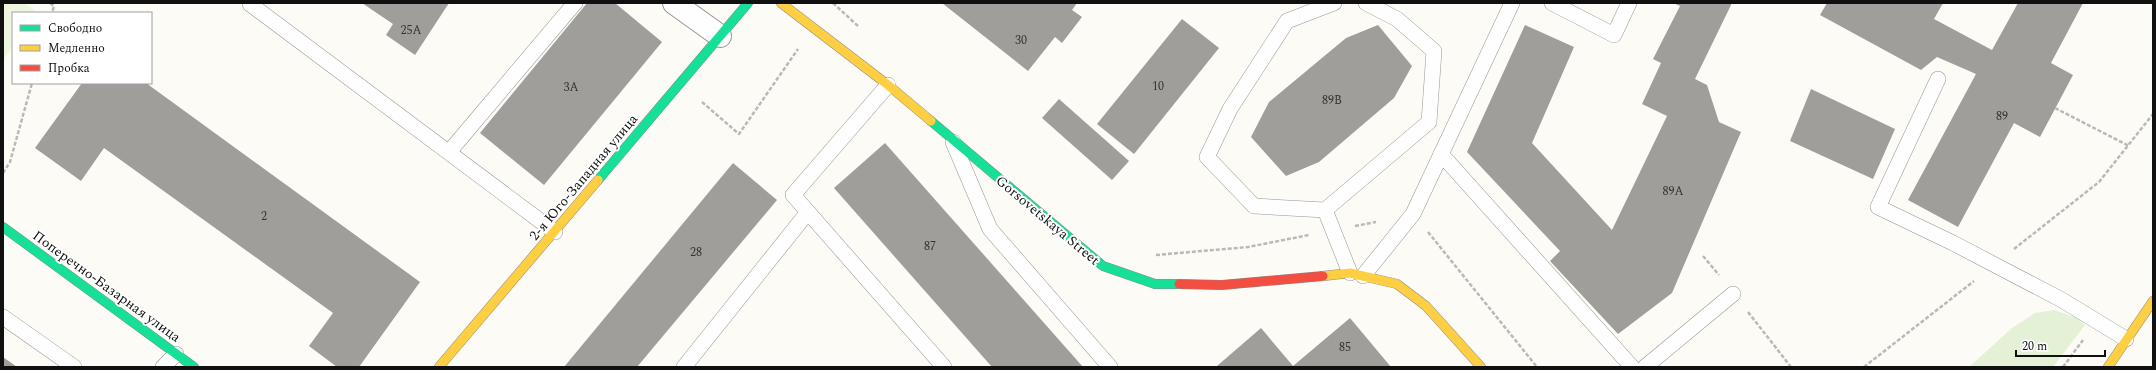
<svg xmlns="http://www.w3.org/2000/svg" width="2156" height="370" font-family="Spectral,serif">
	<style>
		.green { fill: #e4f1d6 }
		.pitch { fill: #eef6e0 }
		.building { fill: #a09e9b }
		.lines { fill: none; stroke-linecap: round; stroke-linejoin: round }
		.lane-casing { stroke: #969694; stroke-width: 16 }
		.street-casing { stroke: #969694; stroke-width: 24 }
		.fast-casing { stroke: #8d8c8a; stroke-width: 10 }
		.slow-casing { stroke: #8d8c8a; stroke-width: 10 }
		.jam-casing { stroke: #8d8c8a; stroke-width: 10 }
		.path { stroke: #b9b9b8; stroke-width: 2.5; stroke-dasharray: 4 2; stroke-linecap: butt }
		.lane { stroke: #fffefe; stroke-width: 15 }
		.street { stroke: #fffefe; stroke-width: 22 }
		.fast { stroke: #16e098; stroke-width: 9 }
		.slow { stroke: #ffcf43; stroke-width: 9 }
		.jam { stroke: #f24e42; stroke-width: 9 }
		.labels { text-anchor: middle; stroke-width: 4; stroke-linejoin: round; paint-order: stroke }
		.number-label { font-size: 12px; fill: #343433 }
		.street-label { font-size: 14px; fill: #101010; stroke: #fff }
	</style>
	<rect width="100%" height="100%" fill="#fcfbf6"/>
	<polygon class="green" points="2054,310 2077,318 2085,325 2053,367 1969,367 2012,328 2035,313"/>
	<polygon class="pitch" points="3,3 24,3 38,13 13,13 13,46 3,60"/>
	<g class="building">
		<polygon points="362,3 449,3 415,55 386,35 393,24"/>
		<polygon points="587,3 615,3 662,42 544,185 480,133"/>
		<polygon points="942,3 1077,3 1072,10 1082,17 1062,43 1055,37 1028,71"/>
		<polygon points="1673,3 1732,3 1695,79 1707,85 1719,122 1741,132 1672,293 1618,334 1550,261 1560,251 1467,152 1525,25 1574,47 1532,143 1612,230 1667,116 1642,104 1661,63 1653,59 1680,6"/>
		<polygon points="1827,3 1943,3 1934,19 1992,50 2018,3 2083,3 2051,63 2073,75 2040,137 2014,123 1958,227 1908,200 1976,74 1937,57 1921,70 1820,15"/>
		<polygon points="1182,19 1219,48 1134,154 1097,124"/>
		<polygon points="1378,25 1412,66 1394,98 1319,162 1286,176 1251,137 1269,102 1346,38"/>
		<polygon points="82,83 146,83 420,282 359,367 337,367 309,346 333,313 104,148 81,181 35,148"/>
		<polygon points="1811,89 1895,129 1873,179 1790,141"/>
		<polygon points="1059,99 1129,161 1112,180 1042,118"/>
		<polygon points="885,143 1083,367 992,367 834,188"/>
		<polygon points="733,163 777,200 637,367 564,367"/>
		<polygon points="1350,318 1391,367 1217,366 1261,328 1293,366"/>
		<polygon points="3,357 17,367 3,367"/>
	</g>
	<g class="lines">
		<defs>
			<g id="lane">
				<polyline points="1334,3 1287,21 1230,109 1207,157 1254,206 1325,210 1429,122 1434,51 1397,19 1366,3"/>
				<polyline points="1552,3 1614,35 1629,3"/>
				<polyline points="250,4 555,232"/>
				<polyline points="1938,79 1878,207 1953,243 2062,300 2126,339"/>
				<polyline points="953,142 990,229 1110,367"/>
				<polyline points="449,152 575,3"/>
				<polyline points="1441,154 1632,367"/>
				<polyline points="1325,210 1350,273"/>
				<polyline points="808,212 944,367"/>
				<polyline points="1363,276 1413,214 1512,3"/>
				<polyline points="3,317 74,367"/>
				<polyline points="163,367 176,354"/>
				<polyline points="684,367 808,212 793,195 888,85"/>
				<polyline points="1645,367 1733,294"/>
			</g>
			<polyline id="street" points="674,3 720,36"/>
			<g id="fast">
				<polyline points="931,121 1103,266 1155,284 1179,284"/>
				<polyline points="598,180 748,3"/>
				<polyline points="3,227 194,367"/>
			</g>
			<g id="slow">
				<polyline points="781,3 888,85 931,121"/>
				<polyline points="1323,276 1350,273 1397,284 1426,306 1481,367"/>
				<polyline points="439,367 598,180"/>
				<polyline points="2108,367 2153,301"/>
			</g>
			<polyline id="jam" points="1179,284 1222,285 1323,276"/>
		</defs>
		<use href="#lane" class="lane-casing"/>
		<use href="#street" class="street-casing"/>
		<use href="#fast" class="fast-casing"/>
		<use href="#slow" class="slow-casing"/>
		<use href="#jam" class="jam-casing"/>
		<g class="path">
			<polyline points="50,3 54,6 52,13"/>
			<polyline points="833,3 858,26"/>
			<polyline points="702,102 739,134 798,49"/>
			<polyline points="2055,108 2129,146"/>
			<polyline points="3,173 10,162 32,83"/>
			<polyline points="1355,226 1376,222"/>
			<polyline points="1428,232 1537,367"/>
			<polyline points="2014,249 2099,182 2153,114"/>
			<polyline points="1156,255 1248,247 1309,235"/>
			<polyline points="1703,256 1719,275"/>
			<polyline points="1748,312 1791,367"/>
			<polyline points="1864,367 1974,281"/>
			<polyline points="2063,367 2083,340"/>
		</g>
		<use href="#lane" class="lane"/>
		<use href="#street" class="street"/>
		<use href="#fast" class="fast"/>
		<use href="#slow" class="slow"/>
		<use href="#jam" class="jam"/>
	</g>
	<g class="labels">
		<g class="number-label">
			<text x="411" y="34">25А</text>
			<text x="1021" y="44">30</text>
			<text x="1158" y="90">10</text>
			<text x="571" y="91">3А</text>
			<text x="1332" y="104">89В</text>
			<text x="2002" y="120">89</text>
			<text x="1673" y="195">89А</text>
			<text x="264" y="220">2</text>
			<text x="930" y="250">87</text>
			<text x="696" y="256">28</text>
			<text x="1345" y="351">85</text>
		</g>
		<g class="street-label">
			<text transform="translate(583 177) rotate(-50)" y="5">2-я Юго-Западная улица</text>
			<text transform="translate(1048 220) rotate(40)" y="5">Gorsovetskaya Street</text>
			<text transform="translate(107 286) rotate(36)" y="5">Поперечно-Базарная улица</text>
		</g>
	</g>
	<rect width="2156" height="370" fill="none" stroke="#101010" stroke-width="8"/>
	<rect x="12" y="12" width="140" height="72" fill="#ffffff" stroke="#9f9f9f"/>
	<rect x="20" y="25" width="20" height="6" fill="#16e098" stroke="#9f9f9f"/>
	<text x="48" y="32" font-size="12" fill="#101010">Свободно</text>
	<rect x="20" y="45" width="20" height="6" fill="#ffcf43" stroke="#9f9f9f"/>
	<text x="48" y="52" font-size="12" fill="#101010">Медленно</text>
	<rect x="20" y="65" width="20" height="6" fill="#f24e42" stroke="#9f9f9f"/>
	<text x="48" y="72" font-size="12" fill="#101010">Пробка</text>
	<path d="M2016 350v6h89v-6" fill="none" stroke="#101010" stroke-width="2"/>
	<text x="2022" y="350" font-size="12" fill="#101010" stroke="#ffffff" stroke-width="3" paint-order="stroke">20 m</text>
</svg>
